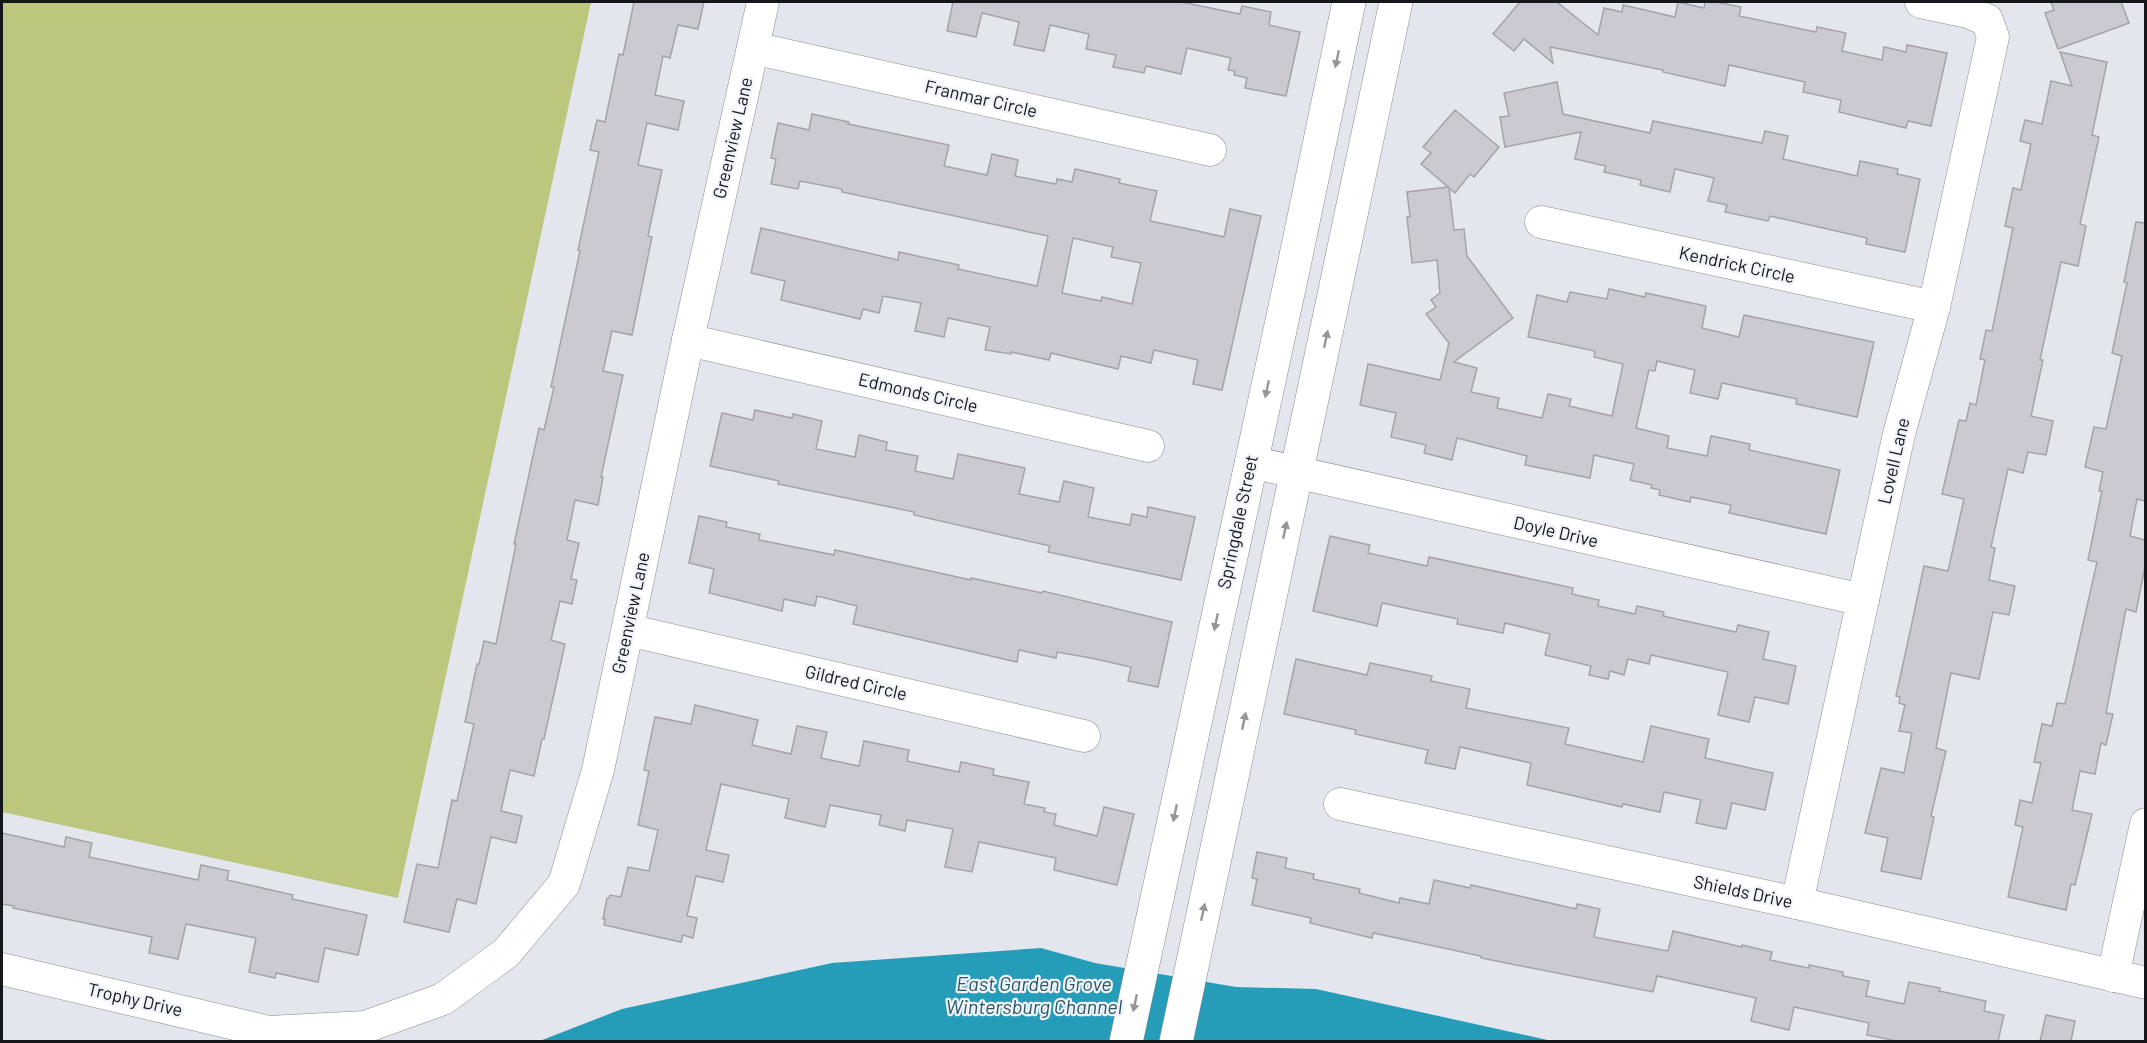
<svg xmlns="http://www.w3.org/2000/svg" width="2147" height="1043" font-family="Barlow,sans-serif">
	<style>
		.green { fill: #bcc67d }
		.water { fill: #259db9 }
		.building { fill: #cbcad2; stroke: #a4a3aa; stroke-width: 1.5; fill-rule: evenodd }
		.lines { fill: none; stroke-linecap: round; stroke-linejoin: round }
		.minor-casing { stroke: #8a8b93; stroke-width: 33 }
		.major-casing { stroke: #8a8b93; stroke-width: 34 }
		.minor { stroke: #fff; stroke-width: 32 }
		.major { stroke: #fff; stroke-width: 33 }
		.oneway { fill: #969698 }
		.labels { text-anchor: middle; stroke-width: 4.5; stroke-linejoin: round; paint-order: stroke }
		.street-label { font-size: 18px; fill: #151619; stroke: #f1f3fb }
		.water-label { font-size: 20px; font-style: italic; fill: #285764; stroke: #f1f3fb }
	</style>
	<rect width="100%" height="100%" fill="#e4e6ed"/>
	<polygon class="green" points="2,2 591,2 398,898 2,812"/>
	<polygon class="water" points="1041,948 1095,963 1236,987 1316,989 1552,1041 537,1042 622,1009 832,963"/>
	<g class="building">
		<polygon points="634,2 704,2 698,29 678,25 670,58 663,56 655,95 684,101 678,130 647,123 638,165 662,170 648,236 652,237 632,335 612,331 603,371 623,375 601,477 603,477 598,505 575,500 567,540 579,543 571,579 577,580 572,604 560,601 551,640 565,644 544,739 542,739 534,776 510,770 501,811 522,816 516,843 491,837 476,904 457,899 449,932 404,922 417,864 438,868 452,800 457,801 474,724 465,722 477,664 479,664 484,641 496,644 516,544 514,544 539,428 544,430 554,387 551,387 580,251 578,250 599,152 590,150 597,120 605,122 619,54 623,55"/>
		<polygon points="953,2 1181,2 1240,14 1242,6 1271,12 1269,25 1300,32 1286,96 1245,88 1247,78 1234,75 1235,71 1228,70 1231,58 1187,48 1181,74 1146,66 1144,73 1113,67 1116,55 1086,49 1089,34 1050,25 1044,51 1014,45 1019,22 982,13 976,37 947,31"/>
		<polygon points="1520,2 1557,2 1598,35 1604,8 1622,12 1623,5 1675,17 1678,2 1704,8 1705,2 1716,2 1741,7 1739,16 1816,32 1817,27 1846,33 1842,51 1882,60 1884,47 1906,52 1907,45 1947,53 1931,126 1908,121 1906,128 1839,112 1841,100 1803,92 1805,82 1729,65 1725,86 1663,72 1663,70 1550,47 1553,63 1524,39 1514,51 1493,34"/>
		<polygon points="2051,2 2121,2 2129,23 2058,49 2045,13 2054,10"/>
		<polygon points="2060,52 2107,62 2092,135 2099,137 2080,224 2086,226 2078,266 2061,262 2040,360 2043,360 2031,416 2053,421 2046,455 2028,452 2023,473 2008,469 1991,547 1995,548 1989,580 2015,586 2009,615 1993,612 1979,679 1951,673 1936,748 1946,751 1931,816 1934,817 1921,879 1881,871 1888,838 1865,833 1881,768 1904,773 1912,733 1899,731 1905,705 1899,703 1900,697 1896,696 1910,632 1924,566 1948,571 1964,499 1942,494 1959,420 1966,421 1970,403 1976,405 1985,360 1980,359 1986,330 1992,331 2013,228 2005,226 2013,188 2021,190 2031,144 2020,141 2025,120 2042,124 2051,81 2072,86"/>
		<polygon points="1557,82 1563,114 1650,133 1653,121 1762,143 1765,131 1788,136 1783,159 1857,176 1860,161 1898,169 1897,174 1920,179 1905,252 1866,244 1867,238 1770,216 1768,221 1725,212 1727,205 1708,201 1714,178 1675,169 1670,192 1640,185 1641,180 1604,172 1606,166 1575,159 1581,132 1505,147 1500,117 1509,116 1504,93"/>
		<polygon points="1455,110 1499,147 1474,177 1470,174 1455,193 1449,188 1454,230 1464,229 1467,256 1513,318 1454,362 1477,368 1471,392 1499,398 1497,408 1542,418 1548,394 1571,399 1569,406 1612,416 1623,364 1594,357 1595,351 1528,337 1537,295 1567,302 1570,292 1607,299 1609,289 1645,297 1646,293 1706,306 1702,328 1739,337 1744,315 1874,342 1857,417 1796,404 1797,399 1722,383 1718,399 1690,393 1695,370 1657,361 1655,371 1649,370 1636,428 1669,436 1667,448 1707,456 1711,436 1750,444 1749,450 1840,470 1826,534 1729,513 1731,505 1691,497 1690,502 1659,495 1660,490 1651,488 1652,485 1630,480 1634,464 1594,455 1590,478 1525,465 1527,456 1457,438 1452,460 1424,453 1426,445 1391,437 1396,413 1360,405 1368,364 1440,380 1449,343 1426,314 1436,307 1431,300 1440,293 1437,260 1412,263 1407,217 1410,217 1407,192 1448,187 1421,164 1431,153 1423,147"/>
		<path d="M 812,114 L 849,122 L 848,124 L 949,145 L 944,166 L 987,175 L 992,154 L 1018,160 L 1015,176 L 1056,184 L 1057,179 L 1072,182 L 1075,169 L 1120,179 L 1119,183 L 1157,191 L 1150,221 L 1184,228 L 1224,237 L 1230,209 L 1261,216 L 1222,390 L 1193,384 L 1198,360 L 1154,350 L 1151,363 L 1121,356 L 1118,369 L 1051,353 L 1049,360 L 1011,352 L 1011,354 L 985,350 L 990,327 L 948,318 L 944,337 L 915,331 L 921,303 L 883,296 L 879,313 L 863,309 L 860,319 L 781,300 L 785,281 L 751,273 L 761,228 L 898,260 L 899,252 L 959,265 L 958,269 L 1037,286 L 1048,236 L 842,192 L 842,189 L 800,181 L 798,189 L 771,184 L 776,159 L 771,158 L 778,123 L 809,130 ZM 1073,238 L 1113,247 L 1111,257 L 1141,263 L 1132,304 L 1102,297 L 1101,301 L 1062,293 Z"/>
		<polygon points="2136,222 2145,223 2145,501 2137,499 2130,536 2145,540 2145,567 2136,612 2126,609 2106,713 2113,714 2106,745 2101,743 2095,774 2080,771 2072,810 2092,814 2075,885 2071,884 2066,910 2008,897 2023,827 2015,825 2020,800 2032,803 2041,763 2034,762 2042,724 2052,726 2057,703 2065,704 2097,562 2088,560 2102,491 2099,491 2103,472 2085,467 2094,427 2106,429 2122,356 2112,353 2127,283 2124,282"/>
		<polygon points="755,410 792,418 793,414 822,421 816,449 855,457 859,435 887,442 886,450 918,456 915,471 953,479 958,454 1025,468 1019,494 1059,502 1064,481 1094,488 1088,517 1130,525 1132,514 1147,517 1148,507 1195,517 1181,580 1048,552 1050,546 914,515 914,512 778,484 779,481 710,466 722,413 753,420"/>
		<polygon points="699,516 727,522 726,527 760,534 759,540 834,555 835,550 971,580 971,578 1042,593 1043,591 1172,622 1158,687 1128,681 1131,667 1091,658 1057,652 1056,658 1019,650 1017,662 853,624 857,606 817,596 815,606 784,599 782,611 709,593 714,569 689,563"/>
		<polygon points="1330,536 1370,545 1368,553 1427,566 1429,557 1573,588 1572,594 1599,600 1598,606 1635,614 1637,606 1664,612 1663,616 1736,632 1738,625 1769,632 1763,659 1796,666 1788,704 1755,697 1749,722 1718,715 1728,672 1651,655 1649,664 1628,659 1624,675 1610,671 1608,679 1589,675 1591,666 1545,655 1550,634 1505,623 1503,633 1457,624 1458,619 1382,603 1377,626 1313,611"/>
		<polygon points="1296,659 1367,675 1370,663 1432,676 1431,681 1470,689 1466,708 1569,728 1565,744 1643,762 1651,726 1709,739 1705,758 1773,773 1765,810 1732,803 1726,829 1696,823 1701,800 1664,792 1660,812 1623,804 1622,807 1527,785 1531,763 1460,747 1455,769 1425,763 1428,750 1355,734 1356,730 1284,714"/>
		<polygon points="695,705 758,720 752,745 791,754 797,726 827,732 821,758 859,766 864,741 909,750 907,761 959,772 961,762 994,769 993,775 1029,782 1024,804 1045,808 1044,812 1056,814 1054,825 1097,836 1104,807 1134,814 1117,885 1054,870 1056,858 979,842 972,872 945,867 953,829 907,820 905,831 879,825 881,815 830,805 825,827 785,818 789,799 721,784 706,850 729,855 723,882 696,876 687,916 697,918 693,938 683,935 681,942 604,925 605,919 603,919 607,898 609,898 610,895 621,897 628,867 649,871 658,830 638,825 649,771 644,770 655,717 691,724"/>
		<polygon points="2,833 64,847 66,837 92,843 89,857 198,880 201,865 229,871 227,880 293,895 292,899 367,915 358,955 325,948 318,982 276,973 275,978 249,972 256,938 186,924 178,959 149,953 152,937 13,908 14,906 2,904"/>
		<polygon points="1257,852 1287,858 1285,868 1314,874 1313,879 1360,889 1359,893 1399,903 1400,898 1429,904 1434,880 1470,888 1471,885 1576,909 1577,904 1600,909 1594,937 1668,951 1673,931 1742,947 1742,945 1772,952 1770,960 1809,968 1809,965 1843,972 1843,976 1869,981 1866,996 1904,1004 1909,982 1940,988 1939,991 1986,1001 1984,1011 2004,1015 1998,1041 1897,1041 1867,1035 1869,1023 1794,1007 1789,1030 1751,1021 1756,998 1657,976 1653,992 1481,958 1481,956 1373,933 1372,938 1310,923 1311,918 1252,905 1257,879 1252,878"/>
		<polygon points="2046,1015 2075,1021 2071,1041 2040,1041"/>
	</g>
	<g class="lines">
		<defs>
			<g id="minor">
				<polyline points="753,48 1210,150"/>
				<polyline points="1541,222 1934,307"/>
				<polyline points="688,340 1148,446"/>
				<polyline points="1251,462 1863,600"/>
				<polyline points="628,630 1084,736"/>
				<polyline points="1340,804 1797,903 2146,983"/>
				<polyline points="1797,903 1899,434 1934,307 1993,37 1987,20 1968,12 1921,2"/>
				<polyline points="2,969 269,1032 365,1027 443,999 506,953 564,884 598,770 688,340 763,2"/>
				<polyline points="2113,976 2146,824"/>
			</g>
			<g id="major">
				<polyline points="1126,1042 1293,270 1349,2"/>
				<polyline points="1176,1042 1396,2"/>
			</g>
		</defs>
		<use href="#minor" class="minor-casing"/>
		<use href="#major" class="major-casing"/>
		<use href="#minor" class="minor"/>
		<use href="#major" class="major"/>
	</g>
	<defs><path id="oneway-solid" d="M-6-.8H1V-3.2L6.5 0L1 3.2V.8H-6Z" transform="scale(1.5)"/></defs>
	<g class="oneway">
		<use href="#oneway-solid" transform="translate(1337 59) rotate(102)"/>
		<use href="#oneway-solid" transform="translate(1326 339) rotate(-78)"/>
		<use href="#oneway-solid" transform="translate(1267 389) rotate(102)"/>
		<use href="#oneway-solid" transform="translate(1285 530) rotate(-78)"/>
		<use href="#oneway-solid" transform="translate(1216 622) rotate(102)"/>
		<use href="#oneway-solid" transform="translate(1244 721) rotate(-78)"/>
		<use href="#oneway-solid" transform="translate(1175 813) rotate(102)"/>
		<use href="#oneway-solid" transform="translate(1203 912) rotate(-78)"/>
		<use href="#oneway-solid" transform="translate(1135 1003) rotate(102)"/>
	</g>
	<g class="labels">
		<g class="street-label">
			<text transform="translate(981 99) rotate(13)" y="6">Franmar Circle</text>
			<text transform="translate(733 138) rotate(-77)" y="6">Greenview Lane</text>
			<text transform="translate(1737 265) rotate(12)" y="6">Kendrick Circle</text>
			<text transform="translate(918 393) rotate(13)" y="6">Edmonds Circle</text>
			<text transform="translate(1894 461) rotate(-77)" y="6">Lovell Lane</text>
			<text transform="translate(1238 522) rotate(-78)" y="6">Springdale Street</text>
			<text transform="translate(1556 532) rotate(13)" y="6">Doyle Drive</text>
			<text transform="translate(631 613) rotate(-78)" y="6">Greenview Lane</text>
			<text transform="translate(856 683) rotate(13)" y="6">Gildred Circle</text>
			<text transform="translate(1743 892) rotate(12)" y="6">Shields Drive</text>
			<text transform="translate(135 1000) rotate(13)" y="6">Trophy Drive</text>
		</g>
		<g class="water-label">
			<text x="1034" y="991">East Garden Grove<tspan x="1034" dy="23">Wintersburg Channel</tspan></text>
		</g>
	</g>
	<rect width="2147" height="1043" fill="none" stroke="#151619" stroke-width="6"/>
</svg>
